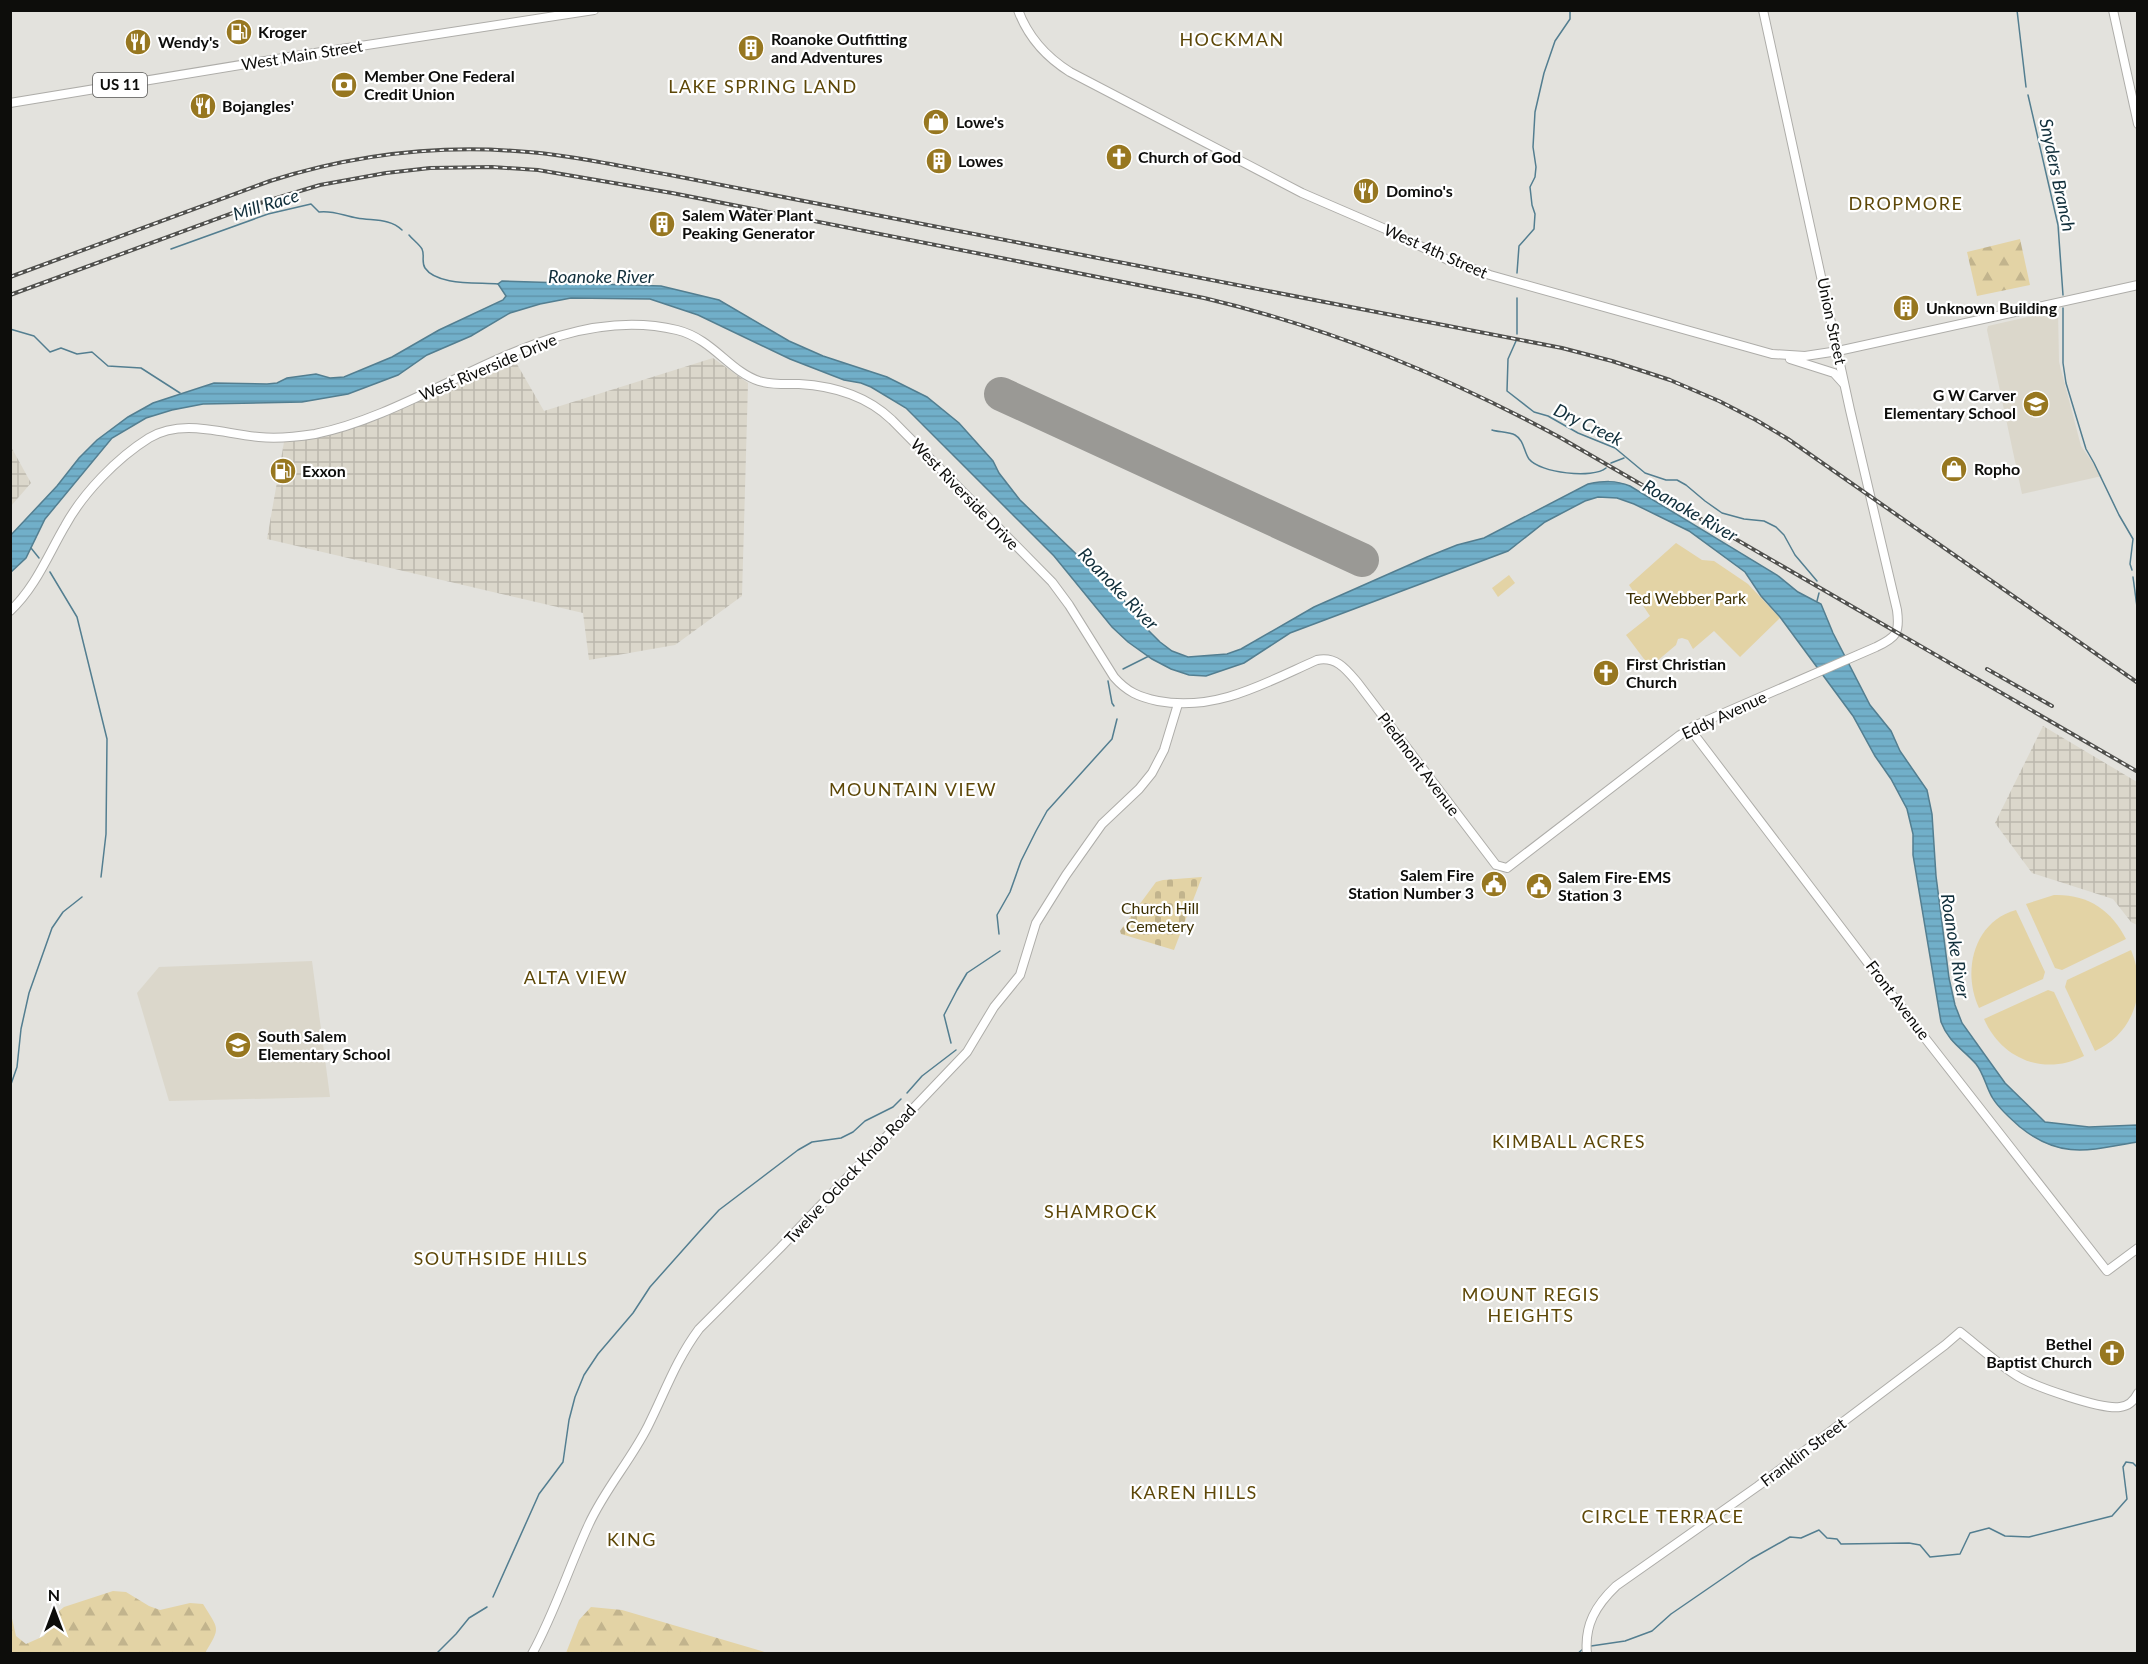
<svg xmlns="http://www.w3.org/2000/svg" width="2148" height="1664" font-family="Lato,sans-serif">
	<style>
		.built { fill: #dbd7cb }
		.industrial { fill: url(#industrial-grid) }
		.forest { fill: url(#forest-firs) }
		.cemetery { fill: url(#cemetery-stones) }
		.green { fill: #e3d3a5 }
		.water { fill: url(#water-rules); stroke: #537e90; stroke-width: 1.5 }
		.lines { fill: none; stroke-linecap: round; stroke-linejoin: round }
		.stream { stroke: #537e90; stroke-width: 1.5 }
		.runway { stroke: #9a9995; stroke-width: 34 }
		.secondary-casing { stroke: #aeada9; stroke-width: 10 }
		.primary-casing { stroke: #aeada9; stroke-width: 10 }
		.secondary { stroke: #fff; stroke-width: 8 }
		.primary { stroke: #fff; stroke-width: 8 }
		.rail-casing { stroke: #50504d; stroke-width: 4 }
		.rail { stroke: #fff; stroke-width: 1.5; stroke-dasharray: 4.5; stroke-linecap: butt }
		.labels { text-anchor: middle; stroke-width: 4.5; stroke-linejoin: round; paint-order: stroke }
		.shield { fill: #fff; stroke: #565654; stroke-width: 1.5 }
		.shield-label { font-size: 15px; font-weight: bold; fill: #0d0d0b }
		.poi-label { font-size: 16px; font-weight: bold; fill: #0d0d0b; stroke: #fff; text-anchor: start }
		.street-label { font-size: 16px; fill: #0d0d0b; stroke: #fff }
		.park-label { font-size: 16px; fill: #3d3002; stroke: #fff }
		.neighbourhood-label { font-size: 18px; letter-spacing: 1.5px; fill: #5d4707; stroke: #fff }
		.water-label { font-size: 18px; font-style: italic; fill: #112f3b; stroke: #fff }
	</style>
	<defs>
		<pattern id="industrial-grid" width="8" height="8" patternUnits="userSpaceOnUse" patternTransform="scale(1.5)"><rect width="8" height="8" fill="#dbd7cb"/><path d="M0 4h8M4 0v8" fill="none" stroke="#bbb7ad"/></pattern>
		<pattern id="forest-firs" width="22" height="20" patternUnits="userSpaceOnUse" patternTransform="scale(1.5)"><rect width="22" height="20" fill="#e3d3a5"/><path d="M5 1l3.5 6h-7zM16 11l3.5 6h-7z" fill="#c2b48d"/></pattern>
		<pattern id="cemetery-stones" width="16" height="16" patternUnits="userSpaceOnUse" patternTransform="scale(1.5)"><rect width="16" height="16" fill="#e3d3a5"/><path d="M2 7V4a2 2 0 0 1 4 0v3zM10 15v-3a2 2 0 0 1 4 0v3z" fill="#c2b48d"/></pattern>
		<pattern id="water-rules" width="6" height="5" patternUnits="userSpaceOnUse" patternTransform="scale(1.5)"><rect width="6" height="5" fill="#71afc9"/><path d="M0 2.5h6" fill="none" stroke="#6195ab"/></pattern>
	</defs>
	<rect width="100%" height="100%" fill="#e3e2dd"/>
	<g class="built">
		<polygon points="2058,310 2059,362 2081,446 2102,476 2022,494 1987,330 1988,326"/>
		<polygon points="312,961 330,1097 169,1101 137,993 159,967"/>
	</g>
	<g class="industrial">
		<polygon points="713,358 748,383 742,596 675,645 589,660 583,613 267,539 284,442 324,437 364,424 514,359 544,411"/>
		<polygon points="10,445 31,483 11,506 10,506"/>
		<polygon points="2043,726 2137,782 2137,925 2131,922 2113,899 2032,873 1995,823"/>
	</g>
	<g class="forest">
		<polygon points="2020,239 2030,285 1977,296 1967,252"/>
		<path d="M 113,1591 L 126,1592 L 149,1606 L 160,1610 L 190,1603 L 203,1604 C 219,1630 221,1627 205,1653 L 11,1653 L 11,1614 L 16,1636 L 26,1644 L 44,1636 L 58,1612 L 64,1607 Z"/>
		<polygon points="591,1607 622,1610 768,1653 566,1653 579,1620"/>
	</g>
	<polygon class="cemetery" points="1202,877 1174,950 1121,934 1120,931 1156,882 1163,880"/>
	<g class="green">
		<polygon points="1676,543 1702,560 1714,561 1748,584 1780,618 1740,657 1714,631 1693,649 1688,640 1682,638 1678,639 1676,645 1650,667 1626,635 1650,616 1629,585"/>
		<polygon points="1509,575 1515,583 1498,597 1492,588"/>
		<path d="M 2054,895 C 2088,894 2111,910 2126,939 L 2062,970 L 2055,968 L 2026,904 Z"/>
		<path d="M 2016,910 L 2045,972 L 2043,979 L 1979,1008 C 1962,972 1973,922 2016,910 Z"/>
		<path d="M 2131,950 C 2148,990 2134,1033 2095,1051 L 2065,987 L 2067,980 Z"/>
		<path d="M 2048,990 L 2054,992 L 2084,1056 C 2045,1076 2002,1060 1984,1019 Z"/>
	</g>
	<path class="water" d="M 502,281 L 661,286 L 719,300 L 789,341 L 823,356 L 887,377 L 927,397 L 959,423 L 993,461 L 999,473 L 1020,500 L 1123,599 L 1145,627 L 1160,642 L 1172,651 L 1188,657 L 1227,654 L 1241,649 L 1314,607 L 1427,557 L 1457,545 L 1484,538 L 1588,484 C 1604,481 1615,480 1630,486 L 1777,575 L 1798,592 L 1821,604 L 1833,633 L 1870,705 L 1891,731 L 1900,751 L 1927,790 L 1932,814 L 1936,876 L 1949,978 L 1955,1005 L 1962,1023 L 2005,1083 L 2045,1122 L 2089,1127 L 2137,1125 L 2137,1142 C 2090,1150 2061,1160 2020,1127 C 2011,1119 1998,1108 1992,1097 C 1986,1087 1984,1074 1976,1064 C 1963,1049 1949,1043 1941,1022 L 1913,855 L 1913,834 L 1907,809 L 1891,779 L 1875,756 L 1853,716 L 1780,617 L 1761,596 L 1745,572 L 1689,531 L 1634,504 L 1617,498 L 1598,497 L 1585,501 L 1545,522 L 1508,551 L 1290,633 L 1244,663 L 1206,676 L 1189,675 L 1171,669 L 1152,659 L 1128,642 L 1112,627 L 1054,556 L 906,408 L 871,387 L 861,383 L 844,380 L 790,359 L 698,315 L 650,299 L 571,298 L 540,304 L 510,313 L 471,336 L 427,355 L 398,375 L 348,394 L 302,402 L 203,404 L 172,410 L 146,418 L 112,438 L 45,519 L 26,558 L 11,572 L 10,536 L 57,486 L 79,458 L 97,440 L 128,417 L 153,403 L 214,383 L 267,384 L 277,383 L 287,378 L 316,374 L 330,378 L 344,377 L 392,357 L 439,330 L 503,300 L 506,296 L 498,284 Z"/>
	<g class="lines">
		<g class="stream">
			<polyline points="2017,10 2026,87"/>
			<polyline points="2028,95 2058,225 2063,295"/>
			<path d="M 409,235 C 413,240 419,244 422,249 C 425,255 421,262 425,268 C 437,286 479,282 498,284"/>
			<path d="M 171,249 L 268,214 L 311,204 L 319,212 C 333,210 344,216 357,218 C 373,221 390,218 402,230"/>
			<polyline points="1517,273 1519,246 1534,229 1535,214 1532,205 1530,187 1535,177 1536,167 1533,147 1535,112 1544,73 1555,41 1570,19 1570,10"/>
			<polyline points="1517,298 1517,334"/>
			<polyline points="2063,308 2063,363 2066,383 2086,449 2094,463 2119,515 2133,539 2130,564 2132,570"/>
			<polyline points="10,329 34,336 50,352 61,348 77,354 92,352 108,366 141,368 180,393"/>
			<polyline points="1516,341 1508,359 1507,391 1534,412 1548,416 1578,433 1615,448 1645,473 1666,480 1677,480 1686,485 1705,501 1722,513 1744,519 1764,521 1776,527 1784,535 1795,555 1817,581"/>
			<path d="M 1492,430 C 1498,432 1509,432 1515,435 C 1524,440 1524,452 1529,459 C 1540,473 1593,479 1606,468"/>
			<polyline points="1611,463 1624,458"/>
			<polyline points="31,548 39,558"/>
			<polyline points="50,572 77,617 107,739 106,834 101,877"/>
			<polyline points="2133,577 2137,607"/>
			<polyline points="1817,601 1819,593"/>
			<polyline points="1123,669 1149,656"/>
			<polyline points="1108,681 1112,703 1114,706"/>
			<polyline points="999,934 997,915 1010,892 1021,861 1036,831 1047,811 1112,739 1117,719"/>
			<polyline points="951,1043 944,1015 957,990 967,973 1000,951"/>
			<polyline points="10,1087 17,1067 21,1029 29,993 52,928 63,912 82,897"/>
			<polyline points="907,1093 922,1076 956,1050"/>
			<polyline points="493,1597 539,1494 563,1462 569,1420 575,1397 584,1375 598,1354 633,1313 650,1287 698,1233 719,1210 798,1150 812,1142 841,1138 853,1132 865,1121 893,1107 901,1099"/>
			<polyline points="1591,1646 1625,1641 1652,1631 1671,1614 1751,1559 1790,1537 1801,1538 1819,1530 1827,1538 1837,1539 1841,1544 1909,1543 1920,1545 1930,1557 1960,1554 1970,1533 1989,1528 2005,1536 2029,1537 2112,1516 2127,1499 2123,1467 2126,1462 2133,1463 2138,1468"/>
			<polyline points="436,1654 456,1634 469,1618 487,1607"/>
			<polyline points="1577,1654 1583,1649"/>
		</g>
		<polyline class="runway" points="1001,394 1362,560"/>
		<defs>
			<g id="secondary">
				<path d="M 1018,10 C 1028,37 1046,57 1070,72 L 1302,193 L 1390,231 L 1448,260 L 1490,275 L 1772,354 L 1805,356 L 1838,351 L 2138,285"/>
				<polyline points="2113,10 2138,124"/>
				<polyline points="1790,359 1834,373 1843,383"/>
				<path d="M 10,611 C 35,588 48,555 65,526 C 83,493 117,458 149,438 C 183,418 223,434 259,437 C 278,439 296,437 315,434 C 434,410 550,299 677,330 C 713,339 729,371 759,381 C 772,385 786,384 799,384 C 834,386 867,396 892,420 L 1052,582 L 1069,605 L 1114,677 C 1127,692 1139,697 1158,701 C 1216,712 1265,683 1317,660 C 1336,656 1346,669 1357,682 L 1496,865 L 1507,868 L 1680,735 L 1694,726 L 1876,647 C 1897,637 1900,633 1897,610 L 1850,410 L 1763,10"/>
				<polyline points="1690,729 1925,1038 2107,1271 2138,1248"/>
				<path d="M 532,1654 C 555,1612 569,1567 589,1524 C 605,1489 631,1460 648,1426 C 665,1392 676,1360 699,1329 L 780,1248 L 967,1052 L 994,1007 L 1020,975 L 1036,923 L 1066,875 L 1102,824 L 1139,789 L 1152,773 L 1164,750 L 1178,704"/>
				<path d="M 1587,1654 C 1584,1625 1596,1605 1616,1586 L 1758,1486 L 1945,1345 L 1960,1332 C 1979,1347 1998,1364 2019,1377 C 2036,1387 2102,1410 2120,1407 C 2129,1406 2134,1401 2138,1393"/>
			</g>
			<polyline id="primary" points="10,103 289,57 594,10"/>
		</defs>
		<use href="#secondary" class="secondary-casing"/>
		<use href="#primary" class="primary-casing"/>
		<use href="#secondary" class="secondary"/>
		<use href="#primary" class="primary"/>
		<defs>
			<g id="rail">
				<path d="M 10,277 L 270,181 C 349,156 433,145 515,151 C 567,154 618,166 670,175 L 1562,348 L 1612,361 L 1670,380 L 1719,401 L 1756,420 L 1788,439 L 2138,683"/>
				<path d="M 10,295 L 260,203 L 320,185 L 386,173 L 430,168 L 492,167 L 538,170 L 672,193 L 1204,298 C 1331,328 1446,376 1561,438 L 2138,772"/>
				<polyline points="1987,669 2052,706"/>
			</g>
		</defs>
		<use href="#rail" class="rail-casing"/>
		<use href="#rail" class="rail"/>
	</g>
	<defs>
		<symbol id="fuel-disc" viewBox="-11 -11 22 22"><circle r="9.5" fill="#977720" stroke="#fff"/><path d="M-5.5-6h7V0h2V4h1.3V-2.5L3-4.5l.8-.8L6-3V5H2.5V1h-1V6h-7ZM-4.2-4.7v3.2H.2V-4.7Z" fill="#fff"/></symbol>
		<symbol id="restaurant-disc" viewBox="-11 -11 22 22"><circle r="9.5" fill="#977720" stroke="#fff"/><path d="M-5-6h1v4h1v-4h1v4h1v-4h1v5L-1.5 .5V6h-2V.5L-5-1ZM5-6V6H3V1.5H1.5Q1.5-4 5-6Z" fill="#fff"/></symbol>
		<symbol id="building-disc" viewBox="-11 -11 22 22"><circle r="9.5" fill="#977720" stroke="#fff"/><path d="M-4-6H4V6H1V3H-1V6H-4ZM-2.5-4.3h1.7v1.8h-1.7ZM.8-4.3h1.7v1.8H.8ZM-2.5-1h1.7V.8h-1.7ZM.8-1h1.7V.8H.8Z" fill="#fff"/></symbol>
		<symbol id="bank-disc" viewBox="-11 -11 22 22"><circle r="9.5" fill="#977720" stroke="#fff"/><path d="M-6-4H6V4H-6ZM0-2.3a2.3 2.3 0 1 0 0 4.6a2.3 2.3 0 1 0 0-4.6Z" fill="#fff"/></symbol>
		<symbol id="shop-disc" viewBox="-11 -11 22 22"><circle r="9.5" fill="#977720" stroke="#fff"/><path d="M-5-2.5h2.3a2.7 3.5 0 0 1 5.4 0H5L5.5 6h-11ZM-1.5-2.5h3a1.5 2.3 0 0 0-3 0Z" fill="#fff"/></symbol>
		<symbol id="church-disc" viewBox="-11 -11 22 22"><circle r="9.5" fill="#977720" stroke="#fff"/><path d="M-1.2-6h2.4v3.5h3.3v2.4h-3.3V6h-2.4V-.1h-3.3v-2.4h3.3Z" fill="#fff"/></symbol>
		<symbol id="school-disc" viewBox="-11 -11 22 22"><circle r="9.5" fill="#977720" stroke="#fff"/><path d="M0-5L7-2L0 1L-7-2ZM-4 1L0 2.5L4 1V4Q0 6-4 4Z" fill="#fff"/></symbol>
		<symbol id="civic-disc" viewBox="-11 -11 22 22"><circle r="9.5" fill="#977720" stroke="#fff"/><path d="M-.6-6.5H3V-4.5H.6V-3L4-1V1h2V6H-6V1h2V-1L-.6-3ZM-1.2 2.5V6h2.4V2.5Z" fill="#fff"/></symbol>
	</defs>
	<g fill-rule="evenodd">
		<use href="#fuel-disc" x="224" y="17" width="30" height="30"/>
		<use href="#restaurant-disc" x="123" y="27" width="30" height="30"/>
		<use href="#building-disc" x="736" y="33" width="30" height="30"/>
		<use href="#bank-disc" x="329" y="70" width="30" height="30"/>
		<use href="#restaurant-disc" x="188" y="91" width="30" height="30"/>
		<use href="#shop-disc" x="921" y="107" width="30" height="30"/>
		<use href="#church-disc" x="1104" y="142" width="30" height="30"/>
		<use href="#building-disc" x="924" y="146" width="30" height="30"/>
		<use href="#restaurant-disc" x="1351" y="176" width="30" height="30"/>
		<use href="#building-disc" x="647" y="209" width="30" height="30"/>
		<use href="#building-disc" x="1891" y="293" width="30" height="30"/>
		<use href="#school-disc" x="2021" y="389" width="30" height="30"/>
		<use href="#shop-disc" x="1939" y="454" width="30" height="30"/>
		<use href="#fuel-disc" x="268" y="456" width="30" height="30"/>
		<use href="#church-disc" x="1591" y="658" width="30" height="30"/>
		<use href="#civic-disc" x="1479" y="869" width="30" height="30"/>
		<use href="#civic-disc" x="1524" y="871" width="30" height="30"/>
		<use href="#school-disc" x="223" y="1030" width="30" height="30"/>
		<use href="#church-disc" x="2097" y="1338" width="30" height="30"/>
	</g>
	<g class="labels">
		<rect class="shield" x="93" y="73" width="54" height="24" rx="4.5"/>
		<g class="shield-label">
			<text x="120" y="90">US 11</text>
		</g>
		<g class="poi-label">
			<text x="258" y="38">Kroger</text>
			<text x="771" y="45">Roanoke Outfitting<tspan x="771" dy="18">and Adventures</tspan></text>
			<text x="158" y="48">Wendy's</text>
			<text x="364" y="82">Member One Federal<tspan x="364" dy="18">Credit Union</tspan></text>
			<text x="222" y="112">Bojangles'</text>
			<text x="956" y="128">Lowe's</text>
			<text x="1138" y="163">Church of God</text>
			<text x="958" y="167">Lowes</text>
			<text x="1386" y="197">Domino's</text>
			<text x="682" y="221">Salem Water Plant<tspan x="682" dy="18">Peaking Generator</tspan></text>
			<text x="1926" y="314">Unknown Building</text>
			<text x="2016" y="401" text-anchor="end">G W Carver<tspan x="2016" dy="18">Elementary School</tspan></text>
			<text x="1974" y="475">Ropho</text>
			<text x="302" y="477">Exxon</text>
			<text x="1626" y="670">First Christian<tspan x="1626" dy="18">Church</tspan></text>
			<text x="1474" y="881" text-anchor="end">Salem Fire<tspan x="1474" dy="18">Station Number 3</tspan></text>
			<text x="1558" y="883">Salem Fire-EMS<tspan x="1558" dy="18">Station 3</tspan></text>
			<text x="258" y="1042">South Salem<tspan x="258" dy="18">Elementary School</tspan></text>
			<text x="2092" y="1350" text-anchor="end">Bethel<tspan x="2092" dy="18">Baptist Church</tspan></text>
		</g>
		<g class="street-label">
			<text transform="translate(302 55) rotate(-9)" y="6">West Main Street</text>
			<text transform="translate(1436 251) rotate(24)" y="6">West 4th Street</text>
			<text transform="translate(1832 321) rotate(78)" y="6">Union Street</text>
			<text transform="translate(488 367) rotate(-23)" y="6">West Riverside Drive</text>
			<text transform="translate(965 494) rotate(46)" y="6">West Riverside Drive</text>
			<text transform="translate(1724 715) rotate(-25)" y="6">Eddy Avenue</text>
			<text transform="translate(1419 764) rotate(53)" y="6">Piedmont Avenue</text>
			<text transform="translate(1898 1000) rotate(53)" y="6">Front Avenue</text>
			<text transform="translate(850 1174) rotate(-47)" y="6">Twelve Oclock Knob Road</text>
			<text transform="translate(1803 1452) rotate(-37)" y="6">Franklin Street</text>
		</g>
		<g class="park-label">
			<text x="1686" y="604">Ted Webber Park</text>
			<text x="1160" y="914">Church Hill<tspan x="1160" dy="18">Cemetery</tspan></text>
		</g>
		<g class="neighbourhood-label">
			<text x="1232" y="46">HOCKMAN</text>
			<text x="763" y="93">LAKE SPRING LAND</text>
			<text x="1906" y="210">DROPMORE</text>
			<text x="913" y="796">MOUNTAIN VIEW</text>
			<text x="576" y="984">ALTA VIEW</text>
			<text x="1569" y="1148">KIMBALL ACRES</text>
			<text x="1101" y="1218">SHAMROCK</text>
			<text x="501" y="1265">SOUTHSIDE HILLS</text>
			<text x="1531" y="1301">MOUNT REGIS<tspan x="1531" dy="21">HEIGHTS</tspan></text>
			<text x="1194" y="1499">KAREN HILLS</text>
			<text x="1663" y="1523">CIRCLE TERRACE</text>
			<text x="632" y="1546">KING</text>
		</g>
		<g class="water-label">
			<text transform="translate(2057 175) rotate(78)" y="6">Snyders Branch</text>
			<text transform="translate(266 205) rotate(-17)" y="6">Mill Race</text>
			<text x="601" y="283">Roanoke River</text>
			<text transform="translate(1588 425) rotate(26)" y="6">Dry Creek</text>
			<text transform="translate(1690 511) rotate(30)" y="6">Roanoke River</text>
			<text transform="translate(1118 589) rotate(46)" y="6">Roanoke River</text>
			<text transform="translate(1955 946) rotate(81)" y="6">Roanoke River</text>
		</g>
	</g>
	<rect width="2148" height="1664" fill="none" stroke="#0d0d0b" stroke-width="24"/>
	<g transform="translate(54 1610)" stroke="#ffffff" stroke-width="4.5" paint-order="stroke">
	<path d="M0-4.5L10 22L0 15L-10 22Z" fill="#0d0d0b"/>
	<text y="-9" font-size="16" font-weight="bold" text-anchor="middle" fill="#0d0d0b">N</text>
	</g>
</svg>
